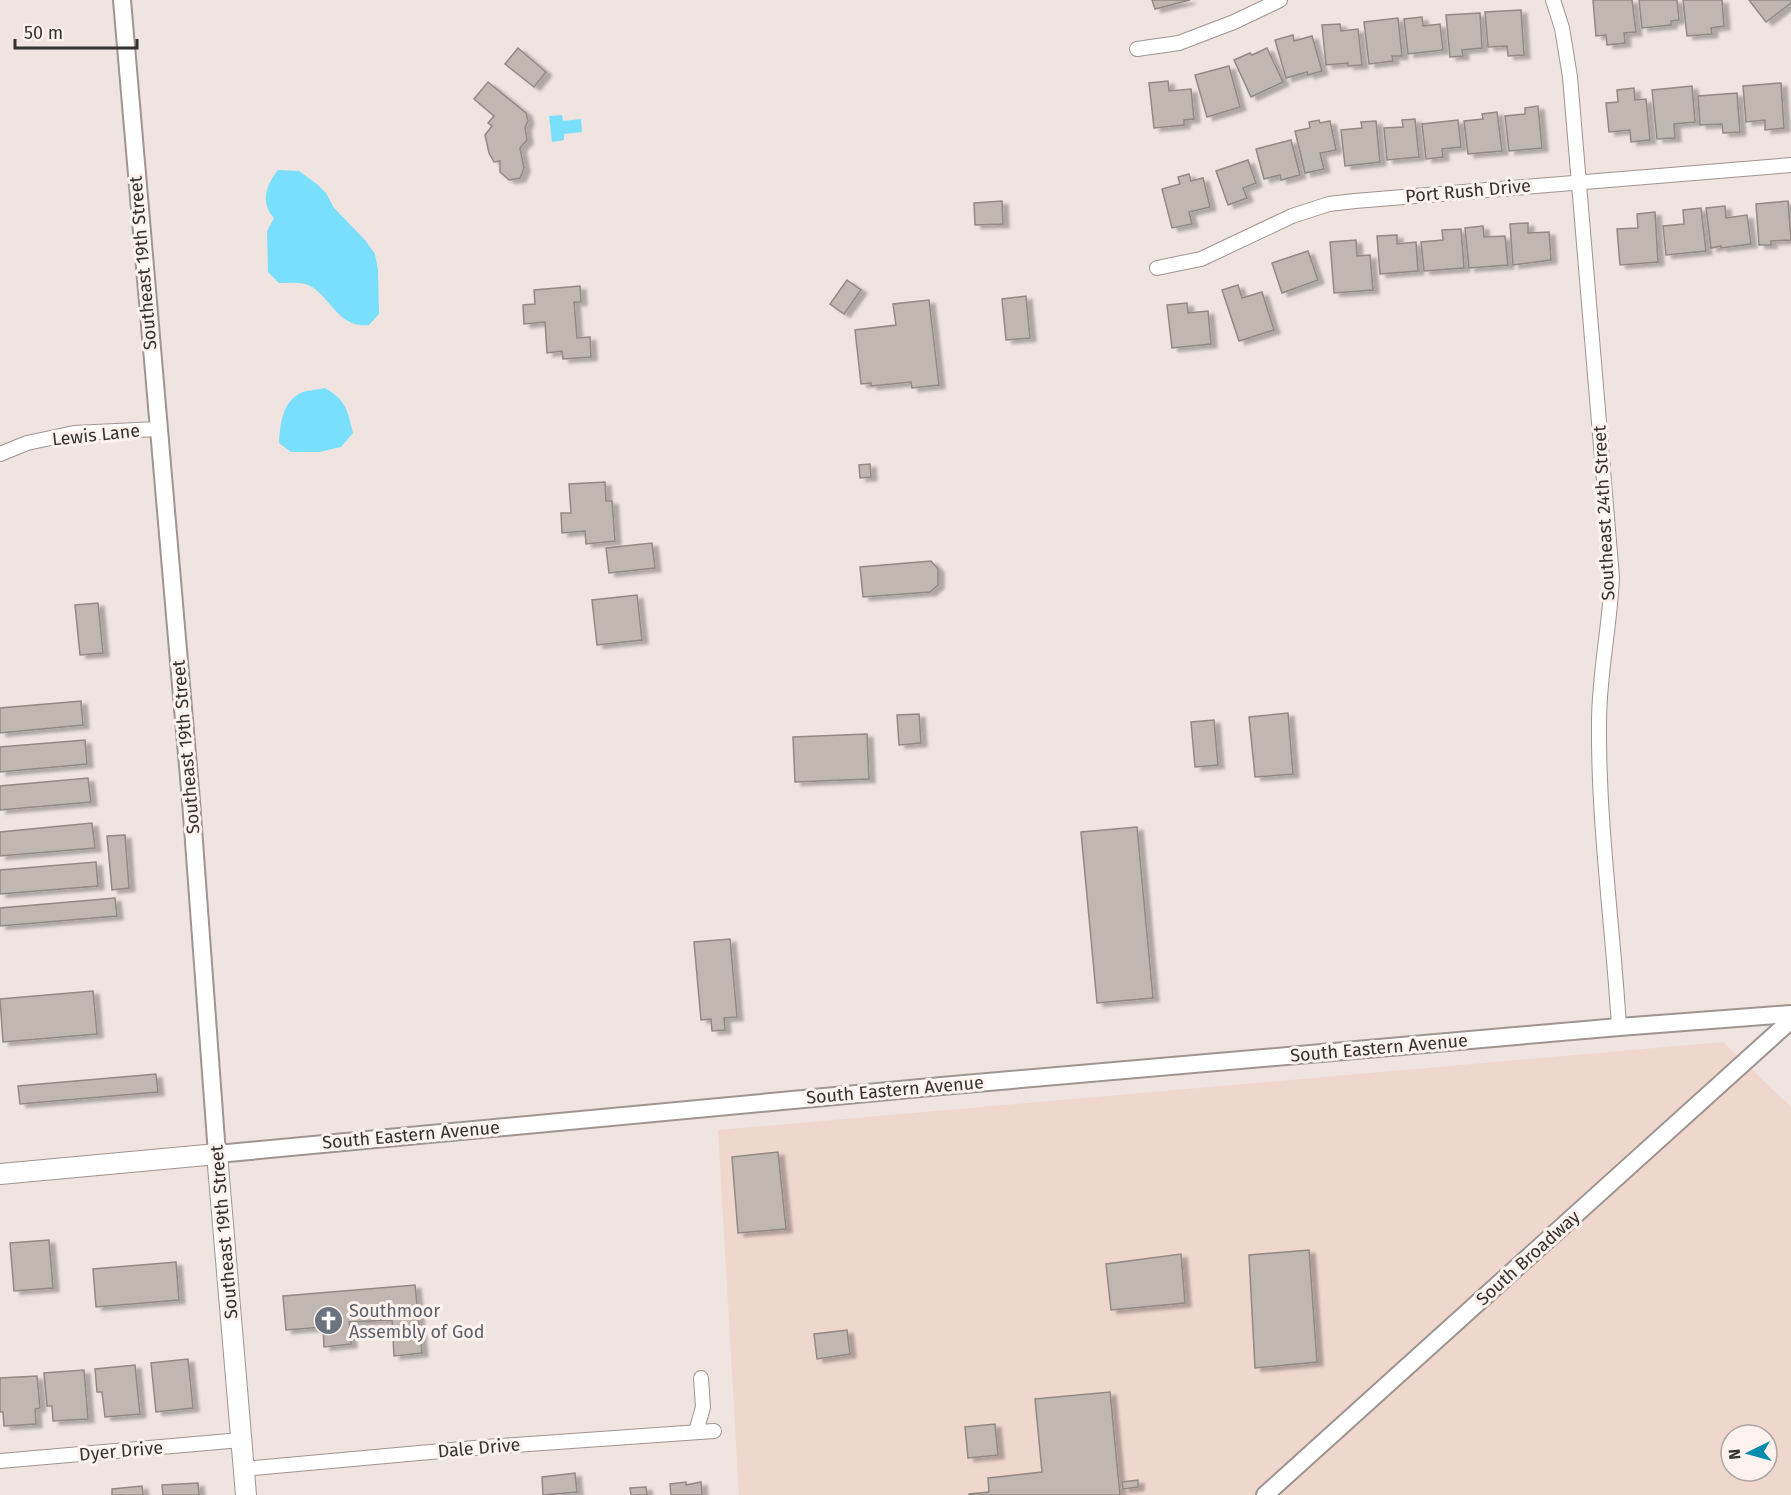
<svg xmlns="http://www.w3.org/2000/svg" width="1791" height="1495" font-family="'Fira Sans',sans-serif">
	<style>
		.industrial { fill: #efd7ce; fill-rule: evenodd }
		.water { fill: #7adffd }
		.building { fill: #c0b8b0; stroke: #918982; stroke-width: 1.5; filter: url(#shadow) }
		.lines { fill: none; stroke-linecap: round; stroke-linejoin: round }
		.minor-casing { stroke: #9e9490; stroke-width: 16 }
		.tertiary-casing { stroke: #9e9490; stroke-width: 20 }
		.secondary-casing { stroke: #9e9490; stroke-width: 22 }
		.minor { stroke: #fff; stroke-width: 14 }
		.tertiary { stroke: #fff; stroke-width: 16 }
		.secondary { stroke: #fff; stroke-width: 20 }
		.labels { text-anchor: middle; stroke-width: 6; stroke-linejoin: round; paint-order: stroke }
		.street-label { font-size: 18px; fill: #35312f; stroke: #fdf2ed }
		.worship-label { font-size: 18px; fill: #5b616d; stroke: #fdf2ed; text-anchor: start }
	</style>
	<defs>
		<filter id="shadow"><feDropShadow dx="6" dy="3.5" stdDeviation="1.5" flood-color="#0004"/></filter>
	</defs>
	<rect width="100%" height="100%" fill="#efe4e0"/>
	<path class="industrial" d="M 1723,1042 L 1791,1107 L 1791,1495 L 739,1495 L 718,1130 ZM 1731,1435 L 1767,1435 L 1767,1471 L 1731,1471 Z"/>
	<g class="water">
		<polygon points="562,115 563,121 581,119 582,132 564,134 564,140 552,142 549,116"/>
		<path d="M 278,170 L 299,171 L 318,185 L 326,193 L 334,208 L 365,240 L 375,254 L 378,270 L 379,314 L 369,325 C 339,328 333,301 312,287 C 303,281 290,283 279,283 L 268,272 L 267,231 L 274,218 C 260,203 266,185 278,170 Z"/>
		<path d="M 325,388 C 346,400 348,411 353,433 L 341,447 L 319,452 L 291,452 L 279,443 C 280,426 282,405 297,395 C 304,390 317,390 325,388 Z"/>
	</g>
	<g class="building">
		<polygon points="1152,0 1190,0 1155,9"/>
		<polygon points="1593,0 1632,0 1636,32 1624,33 1625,43 1607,45 1606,35 1596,36"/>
		<polygon points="1639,0 1677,0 1679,20 1671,21 1671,25 1642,28"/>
		<polygon points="1683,0 1722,0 1724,26 1711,28 1712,34 1687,36"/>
		<polygon points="1749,0 1791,0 1791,3 1766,22"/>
		<polygon points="1521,10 1524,55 1508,56 1507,46 1488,47 1485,12"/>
		<polygon points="1480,13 1482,48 1462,50 1463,56 1450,57 1446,15"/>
		<polygon points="1422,17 1423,26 1440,24 1443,50 1408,54 1404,19"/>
		<polygon points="1398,18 1402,56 1392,56 1393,61 1369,64 1364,22"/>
		<polygon points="1340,24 1341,31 1358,29 1362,65 1348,66 1348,63 1326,65 1322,25"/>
		<polygon points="1293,35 1294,41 1312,36 1322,71 1308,75 1307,72 1286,78 1275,40"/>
		<polygon points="518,48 546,72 534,87 505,64"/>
		<polygon points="1267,48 1283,82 1251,97 1234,60 1250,53 1252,55"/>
		<polygon points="1229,66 1240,107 1207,117 1195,75"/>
		<polygon points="1168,81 1169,91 1191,89 1194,119 1184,120 1184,125 1154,128 1149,83"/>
		<polygon points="488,82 526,113 528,121 525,127 527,140 520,148 524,168 520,178 509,180 500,172 500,161 494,162 489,153 485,135 492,126 488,123 494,116 474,99"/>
		<polygon points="1781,83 1784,128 1765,130 1765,120 1746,122 1743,86"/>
		<polygon points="1692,86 1695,122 1674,124 1675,138 1657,139 1652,90"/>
		<polygon points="1634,88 1635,100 1646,99 1650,140 1631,142 1630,130 1609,132 1606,103 1618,102 1617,90"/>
		<polygon points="1737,93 1740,132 1723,133 1722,124 1700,125 1698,96"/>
		<polygon points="1538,106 1542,148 1509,151 1505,116 1525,114 1525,108"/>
		<polygon points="1497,112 1502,151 1468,154 1464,121 1483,119 1482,114"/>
		<polygon points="1415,119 1419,157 1387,160 1384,128 1403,127 1402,120"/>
		<polygon points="1319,120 1320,123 1330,121 1336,150 1320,153 1324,169 1305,173 1295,131 1310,128 1309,122"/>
		<polygon points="1458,120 1461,147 1442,149 1443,157 1426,159 1422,124"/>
		<polygon points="1376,121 1380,162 1345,166 1341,130 1362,128 1361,122"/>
		<polygon points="1291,140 1300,175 1281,180 1280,175 1264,179 1256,149"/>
		<polygon points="1248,160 1256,183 1243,188 1247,198 1228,205 1216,171"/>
		<polygon points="1189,174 1191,181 1203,178 1210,207 1189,212 1192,224 1172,228 1162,189 1180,184 1178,177"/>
		<polygon points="1002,201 1003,224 975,225 974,203"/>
		<polygon points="1788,201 1791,240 1771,241 1771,245 1759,245 1756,204"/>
		<polygon points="1725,206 1726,218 1747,215 1751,244 1721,248 1721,246 1711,248 1706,208"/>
		<polygon points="1701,208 1706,251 1666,255 1663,226 1684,224 1683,210"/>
		<polygon points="1655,212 1658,262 1620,265 1617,229 1638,228 1637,214"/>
		<polygon points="1528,223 1528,233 1549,232 1551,260 1513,265 1510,224"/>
		<polygon points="1483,226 1484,237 1505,236 1508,265 1469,268 1465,228"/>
		<polygon points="1461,229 1464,268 1424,271 1421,242 1443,240 1442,230"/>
		<polygon points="1397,235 1397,244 1416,242 1418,271 1380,274 1377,236"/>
		<polygon points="1356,240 1357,256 1370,255 1373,290 1334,293 1330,242"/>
		<polygon points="1308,251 1318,280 1282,293 1272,263"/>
		<polygon points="847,280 861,290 844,314 830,304"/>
		<polygon points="1238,285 1242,298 1262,292 1274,330 1239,341 1222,290"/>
		<polygon points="580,286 581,302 574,302 577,338 590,337 591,357 563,359 562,351 547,353 545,322 524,324 523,305 535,304 534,290"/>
		<polygon points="1026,296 1030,338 1006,340 1002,299"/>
		<polygon points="929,300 939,385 912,388 911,382 871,386 871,383 861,384 855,330 896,325 893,304"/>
		<polygon points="1187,303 1188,313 1208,311 1211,344 1172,348 1167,305"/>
		<polygon points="870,464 871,477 860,478 859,465"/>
		<polygon points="605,482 606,501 612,501 615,541 586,544 585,531 562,533 561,513 571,513 569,484"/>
		<polygon points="652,543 655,568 609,573 606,548"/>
		<polygon points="931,561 938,569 938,585 930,592 863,597 860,567"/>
		<polygon points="637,595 642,640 597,645 592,600"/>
		<polygon points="98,603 103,653 80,655 75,605"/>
		<polygon points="81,701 83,725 0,733 0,708"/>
		<polygon points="1288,713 1293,774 1255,777 1249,717"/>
		<polygon points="919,714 921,743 899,745 897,715"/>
		<polygon points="1214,720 1218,765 1195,767 1191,722"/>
		<polygon points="867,734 869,779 795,782 793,737"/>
		<polygon points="85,740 87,764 0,772 0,747"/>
		<polygon points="88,778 91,802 0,810 0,786"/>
		<polygon points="92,823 95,848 0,856 0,832"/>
		<polygon points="1137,827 1153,998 1097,1003 1081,832"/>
		<polygon points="125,835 129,888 112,890 107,836"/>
		<polygon points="96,862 98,886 0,894 0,870"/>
		<polygon points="115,898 117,916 0,926 0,908"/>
		<polygon points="730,939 737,1017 724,1018 725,1030 712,1031 711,1019 701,1020 694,942"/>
		<polygon points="93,991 97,1034 3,1042 0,999"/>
		<polygon points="156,1074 158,1092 20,1104 18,1086"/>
		<polygon points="778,1152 786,1229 738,1233 732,1157"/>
		<polygon points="49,1240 53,1288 14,1291 10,1243"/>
		<polygon points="1309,1250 1317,1362 1255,1368 1249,1255"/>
		<polygon points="1181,1254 1185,1303 1111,1310 1106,1264"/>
		<polygon points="176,1262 179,1300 96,1307 93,1269"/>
		<polygon points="415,1285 422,1353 394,1356 392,1320 349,1322 351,1344 324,1347 323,1327 286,1330 283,1296"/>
		<polygon points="847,1330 850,1354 817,1359 814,1334"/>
		<polygon points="188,1359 193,1408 156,1412 151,1363"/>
		<polygon points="135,1365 140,1414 105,1417 102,1392 97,1392 95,1369"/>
		<polygon points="84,1370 88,1419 53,1421 52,1406 47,1406 44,1373"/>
		<polygon points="37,1376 40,1408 35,1409 36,1424 4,1426 3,1412 0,1412 0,1378"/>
		<polygon points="1110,1392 1120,1495 969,1495 969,1494 989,1492 988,1478 1042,1472 1035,1399"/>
		<polygon points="995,1424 998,1455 968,1458 965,1427"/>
		<polygon points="575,1473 577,1492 543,1495 542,1477"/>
		<polygon points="1138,1480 1138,1487 1123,1489 1122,1482"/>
		<polygon points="686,1482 686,1485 701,1482 702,1495 671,1495 670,1484"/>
		<polygon points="198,1483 199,1495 163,1495 162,1485"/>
		<polygon points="142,1486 143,1495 112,1495 112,1489"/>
		<polygon points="646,1487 647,1495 631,1495 630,1488"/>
	</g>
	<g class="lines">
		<defs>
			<g id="minor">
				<path d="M 1553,0 L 1562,28 L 1570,77 L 1612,577 C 1610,626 1599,674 1599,722 C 1598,824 1613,926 1619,1027"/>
				<polyline points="1137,49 1179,43 1234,22 1280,0"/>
				<polyline points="1157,268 1201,259 1292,216 1329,204 1355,201 1791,165"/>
				<polyline points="0,454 27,443 74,433 158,429"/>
				<polyline points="696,1432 703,1407 701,1378"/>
				<polyline points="0,1461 241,1440"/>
				<polyline points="244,1469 485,1447 714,1431"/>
			</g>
			<g id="tertiary">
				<polyline points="122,0 191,801 217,1154 942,1086 1619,1027 1791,1014"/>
				<polyline points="1265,1495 1791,1020"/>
			</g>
			<polyline id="secondary" points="0,1174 217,1154 246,1495"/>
		</defs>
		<use href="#minor" class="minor-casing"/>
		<use href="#tertiary" class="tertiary-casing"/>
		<use href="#secondary" class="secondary-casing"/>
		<use href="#minor" class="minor"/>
		<use href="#tertiary" class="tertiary"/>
		<use href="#secondary" class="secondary"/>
	</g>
	<defs>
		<symbol id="church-disc" viewBox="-11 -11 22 22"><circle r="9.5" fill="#6b7280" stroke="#fdf2ed"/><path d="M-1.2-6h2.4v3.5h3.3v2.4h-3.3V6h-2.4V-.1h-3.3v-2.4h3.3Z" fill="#fff"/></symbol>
	</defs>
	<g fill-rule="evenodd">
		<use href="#church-disc" x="312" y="1304" width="33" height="33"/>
	</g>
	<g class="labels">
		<g class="street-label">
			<text transform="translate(1468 191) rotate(-5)" y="6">Port Rush Drive</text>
			<text transform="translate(143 263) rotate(-95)" y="6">Southeast 19th Street</text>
			<text transform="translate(96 435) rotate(-6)" y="6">Lewis Lane</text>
			<text transform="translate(1604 513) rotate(-93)" y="6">Southeast 24th Street</text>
			<text transform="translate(186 747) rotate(-95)" y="6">Southeast 19th Street</text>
			<text transform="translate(1379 1048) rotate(-5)" y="6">South Eastern Avenue</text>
			<text transform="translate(895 1090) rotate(-5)" y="6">South Eastern Avenue</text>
			<text transform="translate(411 1135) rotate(-5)" y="6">South Eastern Avenue</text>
			<text transform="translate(224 1232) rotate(-95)" y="6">Southeast 19th Street</text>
			<text transform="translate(1528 1258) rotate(-42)" y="6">South Broadway</text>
			<text transform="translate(479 1448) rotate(-5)" y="6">Dale Drive</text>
			<text transform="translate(121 1451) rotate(-5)" y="6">Dyer Drive</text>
		</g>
		<g class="worship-label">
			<text x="349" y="1317">Southmoor<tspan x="349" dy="21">Assembly of God</tspan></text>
		</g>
	</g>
	<g transform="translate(1749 1453) rotate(265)"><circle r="28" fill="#fdf2ed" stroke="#ada5a1" stroke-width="1.5"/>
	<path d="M0-4.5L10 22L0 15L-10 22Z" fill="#008caa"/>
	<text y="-9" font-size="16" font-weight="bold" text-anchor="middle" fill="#35312f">N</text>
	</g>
	<path d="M15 39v9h122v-9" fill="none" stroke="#35312f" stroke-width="3"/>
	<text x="24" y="39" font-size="18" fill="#35312f" stroke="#fdf2ed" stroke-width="4.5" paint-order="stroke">50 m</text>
</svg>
